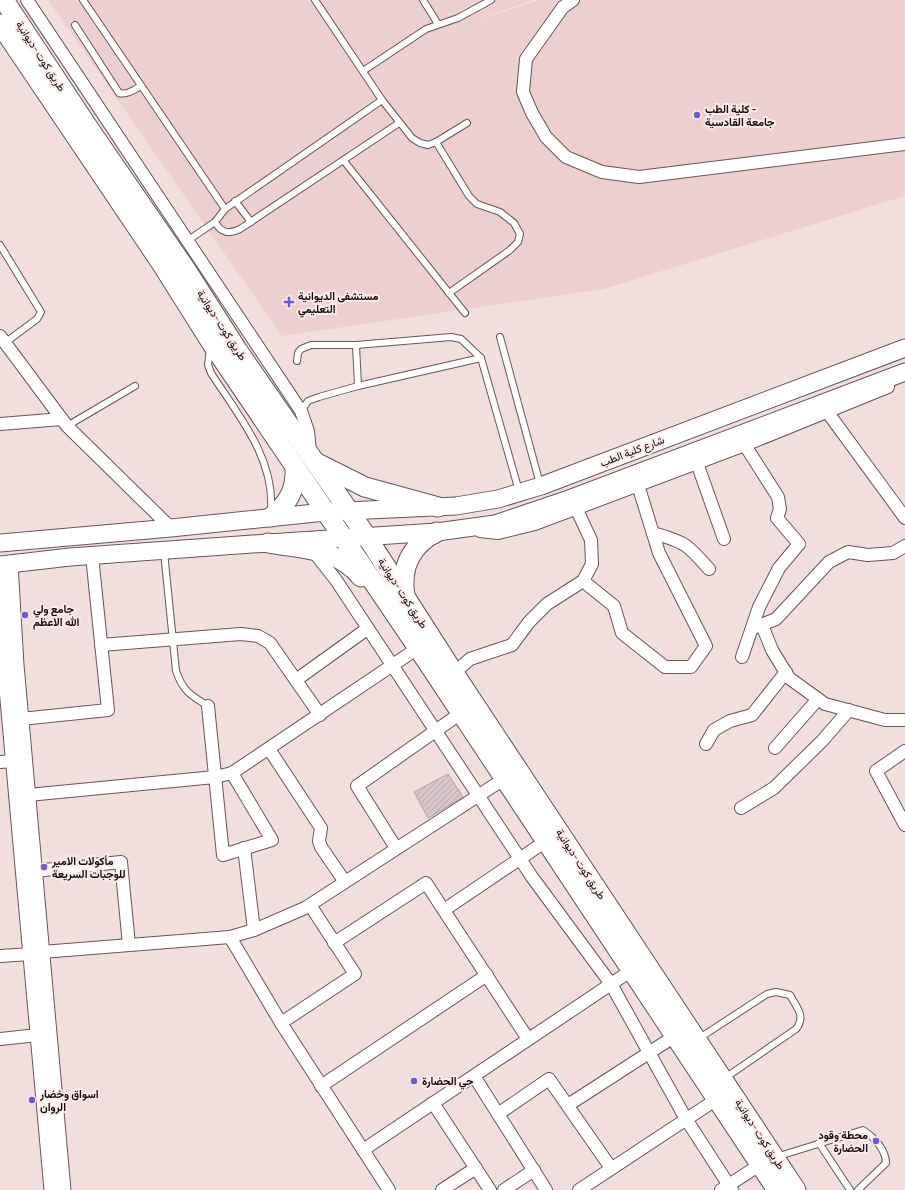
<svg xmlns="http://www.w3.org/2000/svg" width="905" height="1190" font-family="Manrope,Vazirmatn,sans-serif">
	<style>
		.built { fill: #edcfcf }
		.building { fill: url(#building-hatch); stroke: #b29fa4 }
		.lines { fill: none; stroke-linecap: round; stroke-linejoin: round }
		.service-casing { stroke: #685656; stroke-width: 8 }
		.minor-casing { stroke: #685656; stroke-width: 14 }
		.tertiary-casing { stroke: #685656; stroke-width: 17 }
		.secondary-casing { stroke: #685656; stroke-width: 19 }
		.primary-casing { stroke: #685656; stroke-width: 21 }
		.service { stroke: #fff; stroke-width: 6 }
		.minor { stroke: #fff; stroke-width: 12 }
		.tertiary { stroke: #fff; stroke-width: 15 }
		.secondary { stroke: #fff; stroke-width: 17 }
		.primary { stroke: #fff; stroke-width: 19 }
		.poi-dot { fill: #6c59d3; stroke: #fdecec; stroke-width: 1.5 }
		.labels { text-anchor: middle; stroke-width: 4; stroke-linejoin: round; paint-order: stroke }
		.street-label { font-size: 11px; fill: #130c0c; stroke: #fdecec }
		.poi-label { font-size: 11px; font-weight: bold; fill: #130c0c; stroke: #fdecec; text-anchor: start }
	</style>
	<defs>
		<pattern id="building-hatch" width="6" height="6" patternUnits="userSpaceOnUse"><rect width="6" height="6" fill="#d8c5ca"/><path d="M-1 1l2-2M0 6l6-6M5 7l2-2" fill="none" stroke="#b8a8ac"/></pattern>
	</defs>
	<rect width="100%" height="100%" fill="#f3dede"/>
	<polygon class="built" points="48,0 533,0 467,24 539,0 905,0 905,196 604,289 282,336"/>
	<polygon class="building" points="448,774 463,797 428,818 414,792"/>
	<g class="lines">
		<defs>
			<g id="service">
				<polyline points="83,0 225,209"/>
				<polyline points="315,0 382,100 412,138 420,143 428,145 436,142 467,123"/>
				<polyline points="423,0 438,24"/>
				<path d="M 75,25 L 119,93 C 127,95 134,90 141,86"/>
				<polyline points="363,71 426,29 458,18 491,0"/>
				<path d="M 382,100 L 225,209 L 215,222 C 222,234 229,234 240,229 L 399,123"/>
				<polyline points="436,142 469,196 477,204 500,212 514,223 520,234 518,242 510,250 449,293"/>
				<polyline points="344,161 465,313"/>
				<polyline points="235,201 251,222"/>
				<polyline points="187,241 215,222"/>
				<polyline points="0,245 41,312 37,319 6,342"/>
				<polyline points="500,337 540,484"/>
				<polyline points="356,345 358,386"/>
				<path d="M 210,349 L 208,365 L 211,373 C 238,415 275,458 271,511"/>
				<polyline points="297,361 298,353 301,349 311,345 356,345 451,337 461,339 481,358 519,491"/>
				<polyline points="301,411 308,401 319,397 358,386 481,358"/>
				<polyline points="67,426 135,386"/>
				<path d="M 164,552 L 176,671 C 183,691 190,695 208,706"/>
				<path d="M 698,1039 L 767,994 L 776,992 L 790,995 C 797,1008 806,1016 796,1029 L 725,1078"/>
				<polyline points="819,1143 850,1190"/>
				<path d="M 776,1157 L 863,1130 C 874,1137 886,1150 886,1163 L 858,1190"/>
			</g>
			<g id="minor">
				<polyline points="27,0 301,411 308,431 310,451"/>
				<polyline points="573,0 563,7 526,59 523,92 532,113 546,137 566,157 602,172 639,177 905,144"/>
				<polyline points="0,336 67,426 171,528"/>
				<polyline points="823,406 905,518"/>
				<polyline points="0,424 62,419"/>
				<polyline points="741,439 778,497 780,509 777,518 799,544 779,568 759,607 742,657"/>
				<polyline points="697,463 724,539"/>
				<polyline points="480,531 498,533 535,524 745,445 888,387"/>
				<path d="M 653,533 C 685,542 687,544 709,569"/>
				<polyline points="313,551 336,580 532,877 611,984 686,1119 732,1190"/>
				<polyline points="583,581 614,606 622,633 665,667 691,667 706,646 659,553 638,485"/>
				<polyline points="762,625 772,650 789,678 825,704 885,720 905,720"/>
				<polyline points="756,627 776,619 829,562 848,552 868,555 893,553 905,546"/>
				<polyline points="101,645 241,634 258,636 270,643 320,715"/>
				<polyline points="454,673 470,659 512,645 529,622 547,604 583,581 592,564 591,540 576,508"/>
				<polyline points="296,680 367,629"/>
				<polyline points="208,706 223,855 272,840 232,773"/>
				<polyline points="21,719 108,710 92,556"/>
				<polyline points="706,744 714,730 730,721 752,715 786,672"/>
				<polyline points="775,748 818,699"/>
				<polyline points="269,749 321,828 319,841 321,847 345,882"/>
				<polyline points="905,751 876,771 905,825"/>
				<polyline points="0,762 14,761"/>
				<polyline points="28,795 215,777 232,773 418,648"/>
				<polyline points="741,808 774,788 822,741 849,710"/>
				<polyline points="244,848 254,930"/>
				<polyline points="396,848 357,786 461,713"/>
				<polyline points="35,871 121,862 129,945"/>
				<polyline points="444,910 546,841"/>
				<polyline points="230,937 281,1023 389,1190"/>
				<polyline points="334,943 426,883 528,1039"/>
				<polyline points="42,952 230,937 254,930 305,908 504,779"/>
				<polyline points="0,956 31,954"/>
				<polyline points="281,1023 355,974 310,905"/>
				<polyline points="0,1039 38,1035"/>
				<polyline points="474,1076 546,1190"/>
				<polyline points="321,1086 487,975"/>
				<polyline points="433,1103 490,1190"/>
				<polyline points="568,1105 675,1036"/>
				<polyline points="498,1114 549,1079 611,1168"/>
				<polyline points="363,1150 632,970"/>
				<polyline points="442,1190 476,1168"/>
				<polyline points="504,1190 534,1170"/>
				<polyline points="579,1190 717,1099"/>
				<polyline points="721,1190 761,1164"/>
			</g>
			<g id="tertiary">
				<polyline points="10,564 16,665 63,1190"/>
				<polyline points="0,577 5,666 52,1190"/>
			</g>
			<g id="secondary">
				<polyline points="0,543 171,528 325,512 456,506 498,499 541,486 905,348"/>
				<polyline points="0,565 70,557 268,543 437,532 495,524 569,499 905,372"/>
			</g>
			<g id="primary">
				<polyline points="4,0 90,130 187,271 238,351 367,537 454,673 796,1190"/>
				<polyline points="0,24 161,263 212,344 418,648 777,1190"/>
				<polyline points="319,464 365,487 438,507"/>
				<path d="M 271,517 C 288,504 296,490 295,468"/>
				<path d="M 268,543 C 301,549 338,548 361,577"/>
				<path d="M 405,595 C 400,567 412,544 437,532"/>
			</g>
		</defs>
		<use href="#service" class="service-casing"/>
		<use href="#minor" class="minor-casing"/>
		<use href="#tertiary" class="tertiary-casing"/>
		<use href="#secondary" class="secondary-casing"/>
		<use href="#primary" class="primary-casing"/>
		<use href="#service" class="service"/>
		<use href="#minor" class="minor"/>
		<use href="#tertiary" class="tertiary"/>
		<use href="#secondary" class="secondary"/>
		<use href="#primary" class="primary"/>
	</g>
	<g class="poi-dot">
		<circle cx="697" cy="115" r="4"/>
		<path d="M287 296h4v4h4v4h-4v4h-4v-4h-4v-4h4z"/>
		<circle cx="25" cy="615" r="4"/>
		<circle cx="44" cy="867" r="4"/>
		<circle cx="414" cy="1081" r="4"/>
		<circle cx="32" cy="1100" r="4"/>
		<circle cx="876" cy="1141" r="4"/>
	</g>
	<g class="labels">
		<g class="street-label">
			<text transform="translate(41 56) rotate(57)" y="4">طريق كوت -ديوانية</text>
			<text transform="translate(222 325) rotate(57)" y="4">طريق كوت -ديوانية</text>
			<text transform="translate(632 451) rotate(-21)" y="4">شارع كلية الطب</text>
			<text transform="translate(403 593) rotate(57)" y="4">طريق كوت -ديوانية</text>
			<text transform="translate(581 864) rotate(57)" y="4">طريق كوت -ديوانية</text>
			<text transform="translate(760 1134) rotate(57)" y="4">طريق كوت -ديوانية</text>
		</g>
		<g class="poi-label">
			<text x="705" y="113">كلية الطب -<tspan x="705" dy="13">جامعة القادسية</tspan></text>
			<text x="298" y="300">مستشفى الديوانية<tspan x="298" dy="13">التعليمي</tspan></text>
			<text x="33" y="613">جامع ولي<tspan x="33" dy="13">الله الاعظم</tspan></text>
			<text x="52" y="865">مأكولات الامير<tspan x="52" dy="13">للوجبات السريعة</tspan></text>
			<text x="422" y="1085">حي الحضارة</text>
			<text x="40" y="1098">اسواق وخضار<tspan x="40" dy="13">الروان</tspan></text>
			<text x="868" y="1139" text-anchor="end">محطة وقود<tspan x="868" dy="13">الحضارة</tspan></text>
		</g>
	</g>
</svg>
